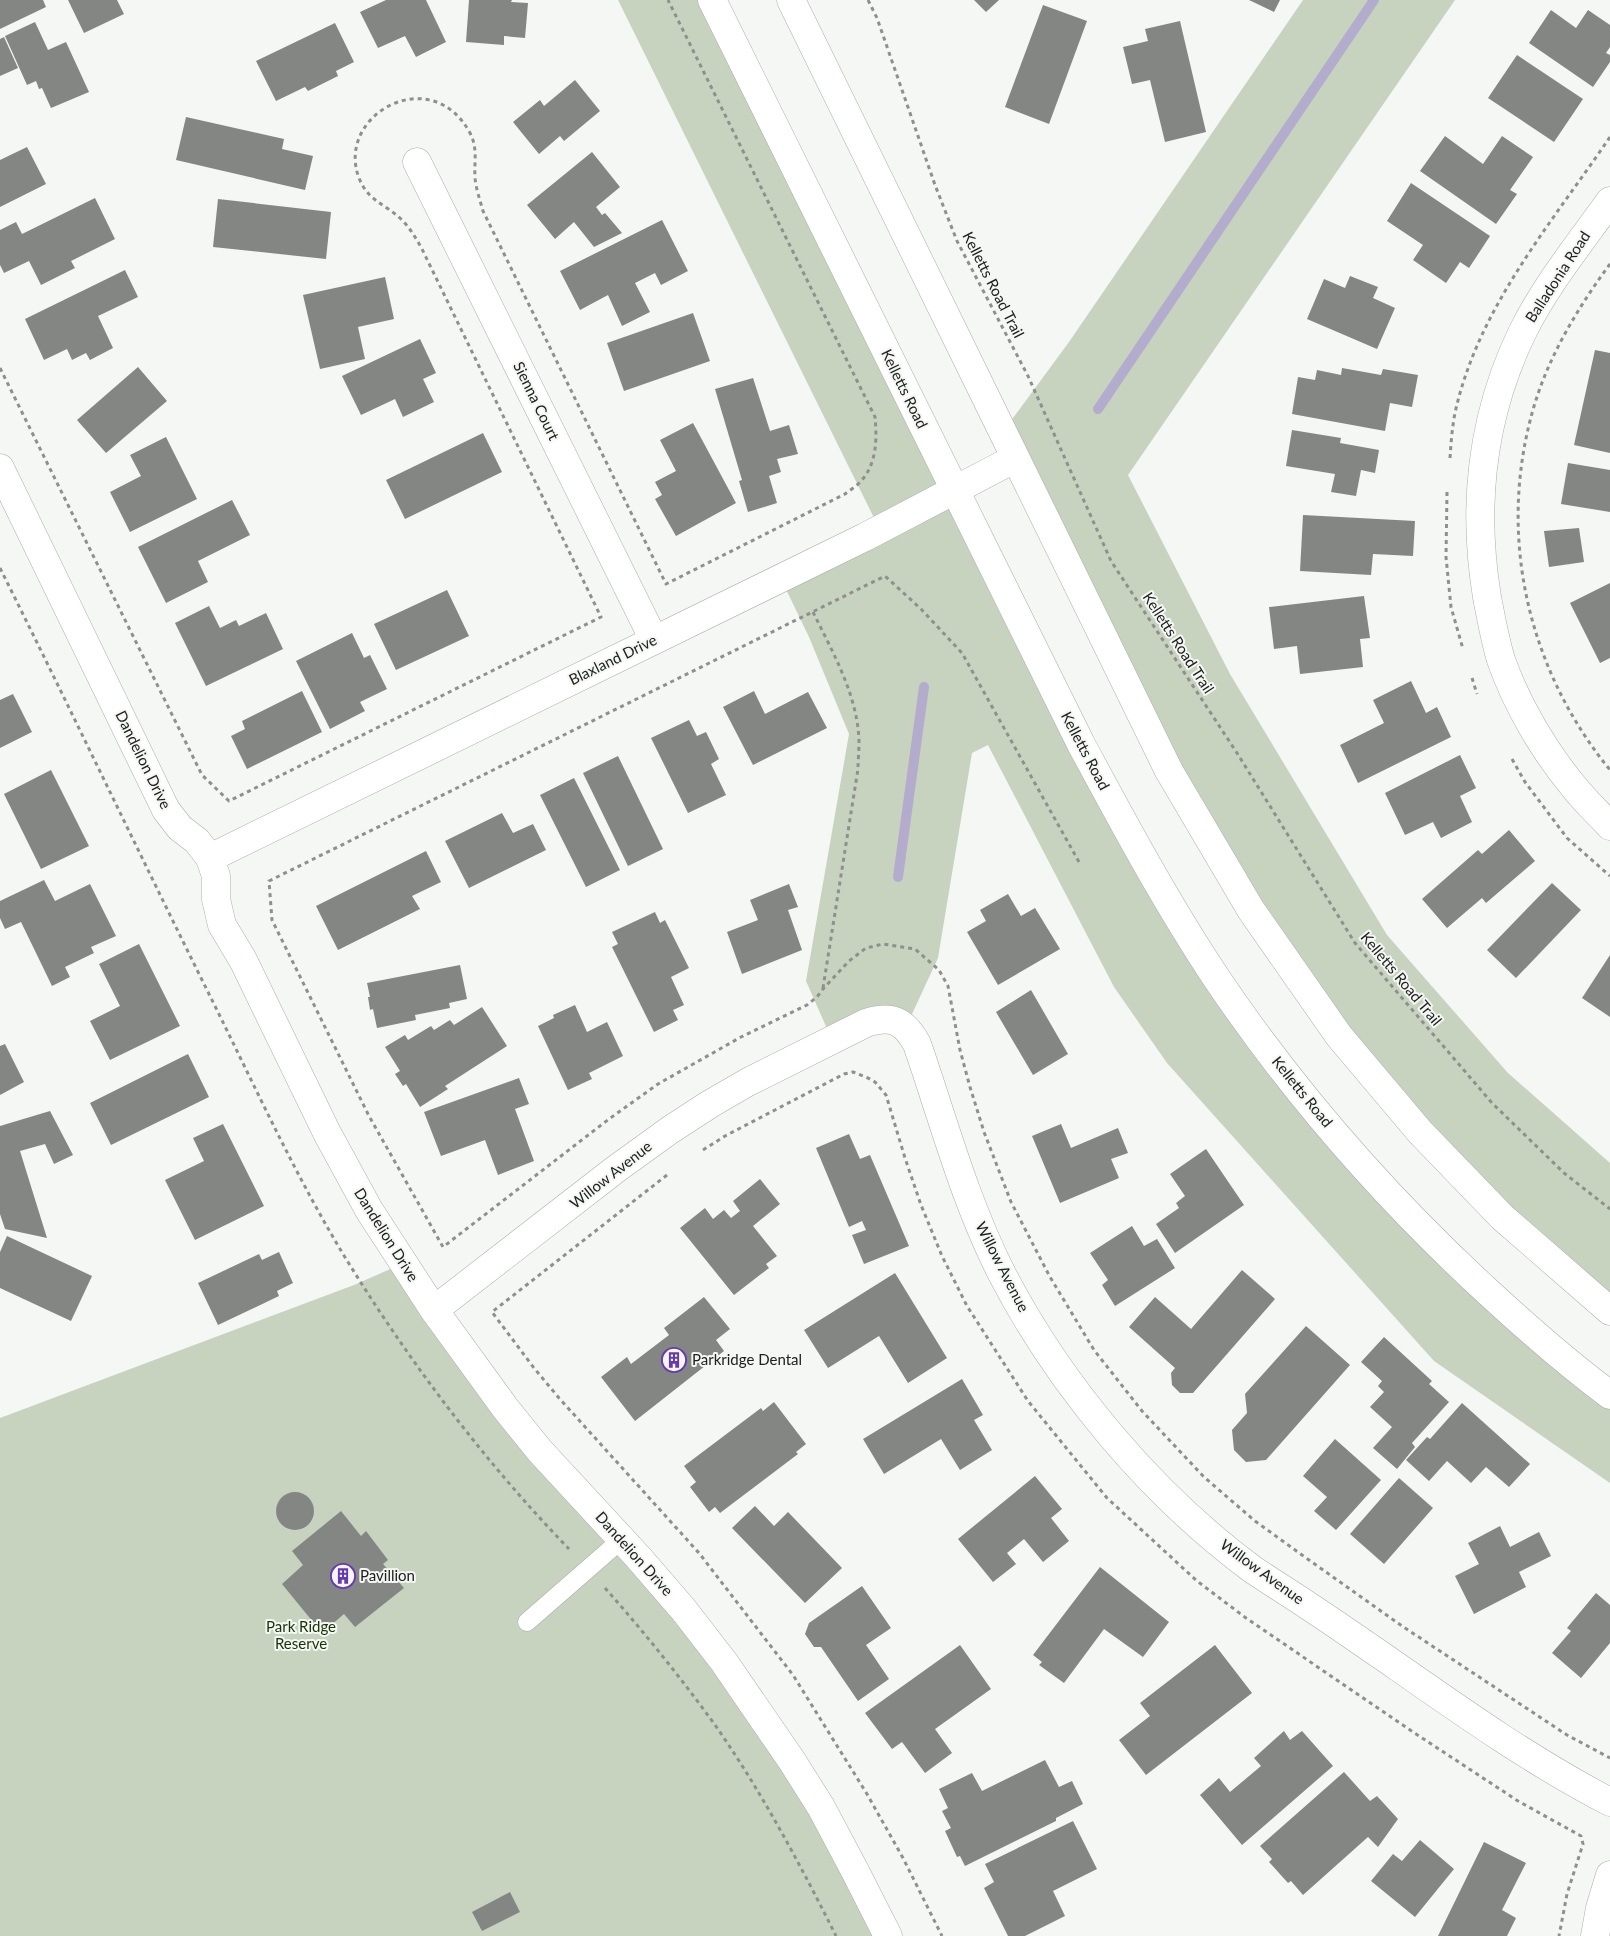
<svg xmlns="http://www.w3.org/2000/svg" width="1610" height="1936" font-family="Lato,sans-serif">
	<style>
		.green { fill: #c7d3bf }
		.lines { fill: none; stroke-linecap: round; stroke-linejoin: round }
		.stream { stroke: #b4accd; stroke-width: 10 }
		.building { fill: #848683 }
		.lane-casing { stroke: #acaeab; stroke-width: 19 }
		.street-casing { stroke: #acaeab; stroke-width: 29 }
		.primary-casing { stroke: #acaeab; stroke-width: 29 }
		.path { stroke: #8f908e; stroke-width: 3; stroke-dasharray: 4 4; stroke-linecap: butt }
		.lane { stroke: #fff; stroke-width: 18 }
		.street { stroke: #fff; stroke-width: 28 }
		.primary { stroke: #fff; stroke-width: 28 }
		.labels { text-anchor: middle; stroke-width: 4; stroke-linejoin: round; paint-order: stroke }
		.street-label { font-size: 15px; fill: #20201f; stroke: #f4f7f3 }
		.poi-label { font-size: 15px; fill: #20201f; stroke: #f4f7f3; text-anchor: start }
		.park-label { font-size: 15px; fill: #183102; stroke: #f4f7f3 }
	</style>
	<rect width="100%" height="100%" fill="#f4f7f3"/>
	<g class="green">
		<polygon points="618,0 712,0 1062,707 1308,1101 1610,1395 1610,1483 1434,1361 1167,1063 1114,987 988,745 972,753 938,958 906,1027 832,1040 806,981 849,734 809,637 781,579 880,530"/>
		<polygon points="1303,0 1455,0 1128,475 1230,674 1387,935 1508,1073 1610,1163 1610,1311 1502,1217 1251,910 1002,433 1069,342"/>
		<polygon points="404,1263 683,1609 888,1936 0,1936 0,1418 354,1285"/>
	</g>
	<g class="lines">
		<g class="stream">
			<polyline points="1098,409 1374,0"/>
			<polyline points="898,877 924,687"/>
		</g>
	</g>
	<g class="building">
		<polygon points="0,0 43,0 46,7 0,29"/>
		<polygon points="68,0 117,0 124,14 84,33"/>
		<polygon points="386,0 426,0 446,42 416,57 405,36 378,48 360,12"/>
		<polygon points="469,0 512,0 511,2 528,3 525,38 504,36 504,45 466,42"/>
		<polygon points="974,0 999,0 986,12"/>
		<polygon points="1249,0 1280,0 1274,12"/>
		<polygon points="1043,5 1087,21 1049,124 1005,107"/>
		<polygon points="1551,10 1576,28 1588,10 1610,25 1610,47 1606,53 1610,55 1610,62 1593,87 1529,43"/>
		<polygon points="1180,21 1206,132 1165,142 1150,80 1132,84 1123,47 1148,41 1145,29"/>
		<polygon points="35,22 48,50 66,42 89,92 51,108 42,88 39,89 36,81 27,85 5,36"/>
		<polygon points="335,23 354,62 336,71 338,76 308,91 305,87 276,101 256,61"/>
		<polygon points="4,37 18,68 0,76 0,39"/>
		<polygon points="1517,55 1583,99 1554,142 1488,98"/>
		<polygon points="575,80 600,111 564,141 560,136 539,154 513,122 540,100 544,106"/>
		<polygon points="186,117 284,139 282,149 313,156 305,190 176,160"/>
		<polygon points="1445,136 1483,164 1502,136 1533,157 1510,190 1517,194 1496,224 1420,171"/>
		<polygon points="27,147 46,184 0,207 0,160"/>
		<polygon points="592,152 620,187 596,207 602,215 605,213 622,233 594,247 574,222 555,239 527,205"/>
		<polygon points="1411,183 1490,236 1469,268 1460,262 1446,283 1413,260 1423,245 1387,221"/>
		<polygon points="95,198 115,239 71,261 75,268 41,285 29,261 4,273 0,265 0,230 16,222 22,234"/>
		<polygon points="218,199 331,212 326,259 213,247"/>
		<polygon points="662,220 688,271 661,285 655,273 635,283 650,312 622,326 608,295 580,310 560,271"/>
		<polygon points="125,270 138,297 98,316 113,348 90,360 86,353 72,360 67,349 44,360 25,319"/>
		<polygon points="1350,276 1378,287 1373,298 1395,308 1377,349 1307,319 1324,279 1345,288"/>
		<polygon points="385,277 394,319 358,327 365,359 320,369 303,295"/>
		<polygon points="693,313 710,361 624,391 607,343"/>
		<polygon points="420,339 436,373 423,379 434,402 403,417 395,399 361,415 342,376"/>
		<polygon points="1595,350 1610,353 1610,453 1574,445"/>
		<polygon points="138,367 167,401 106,453 77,420"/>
		<polygon points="1342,368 1381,375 1383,369 1418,375 1412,407 1390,403 1385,431 1292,414 1298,377 1315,380 1317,370 1341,375"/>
		<polygon points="753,378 770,431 789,425 798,454 777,459 781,472 769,476 777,503 748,512 739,481 742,480 715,389"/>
		<polygon points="693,423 736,503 676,536 655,499 662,495 655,482 676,471 660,440"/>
		<polygon points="1292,430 1341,438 1340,443 1379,450 1375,473 1361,470 1356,496 1331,492 1335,474 1286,466"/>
		<polygon points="483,433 502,472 405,519 386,480"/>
		<polygon points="166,437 197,499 130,532 110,492 141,476 130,455"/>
		<polygon points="1568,463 1610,470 1610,512 1561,504"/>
		<polygon points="232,500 250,535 198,561 208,582 166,603 138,547"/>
		<polygon points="1303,515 1415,521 1413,556 1373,554 1371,575 1300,571"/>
		<polygon points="1579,528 1584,562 1549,567 1544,531"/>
		<polygon points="1610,583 1610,658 1600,663 1570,603"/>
		<polygon points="447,590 469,636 396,670 374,624"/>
		<polygon points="1364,596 1370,638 1360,639 1363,667 1300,674 1297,646 1274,649 1269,607"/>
		<polygon points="209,606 220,628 236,620 239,626 266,613 283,649 206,686 175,623"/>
		<polygon points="352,633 364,658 370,655 387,689 360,702 365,711 330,729 296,661"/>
		<polygon points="1411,681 1426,713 1437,707 1451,737 1358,783 1340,745 1384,723 1373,700"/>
		<polygon points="302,691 322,732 247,769 231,736 245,729 242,721"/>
		<polygon points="754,691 765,714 808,692 827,728 753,765 723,707"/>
		<polygon points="13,694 32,732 0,748 0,700"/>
		<polygon points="689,720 697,736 706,732 719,759 711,764 726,795 688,813 651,738"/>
		<polygon points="1460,755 1476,788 1460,796 1472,822 1441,838 1433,822 1405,835 1385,793"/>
		<polygon points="618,756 663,849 628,866 583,773"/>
		<polygon points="51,770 89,846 41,869 4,794"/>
		<polygon points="574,778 620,870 586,887 540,795"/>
		<polygon points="502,813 513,833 533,824 546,850 469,888 445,841"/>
		<polygon points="1509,830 1535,861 1486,903 1482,898 1447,928 1422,899 1478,850 1482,854"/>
		<polygon points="426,851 441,882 412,896 420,909 338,950 316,906"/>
		<polygon points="44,880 55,901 90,884 116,936 91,947 94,953 65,967 70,977 52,986 21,922 5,929 0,918 0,901"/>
		<polygon points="1552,883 1581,910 1516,978 1487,950"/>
		<polygon points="789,884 798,907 788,910 802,950 742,974 727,932 758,920 750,900"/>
		<polygon points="1008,894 1021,916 1035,908 1060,949 998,985 967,932 986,921 980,910"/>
		<polygon points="655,912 660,923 665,920 689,968 671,977 684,1005 673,1010 678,1020 654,1032 612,947 618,944 612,932"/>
		<polygon points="139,944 180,1026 110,1060 90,1021 120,1006 99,964"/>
		<polygon points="1610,955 1610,1017 1582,998"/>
		<polygon points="460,965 467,999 449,1003 450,1008 415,1015 416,1020 377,1028 373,1009 370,1010 368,997 370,997 367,983"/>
		<polygon points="1031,990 1068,1054 1033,1075 996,1012"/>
		<polygon points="575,1005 587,1032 607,1022 623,1056 589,1073 592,1079 568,1090 538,1026 554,1018 553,1015"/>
		<polygon points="482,1007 507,1046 445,1086 448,1089 420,1107 406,1084 403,1086 395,1074 400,1071 385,1047 405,1035 408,1040 431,1026 434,1030 450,1020 454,1025"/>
		<polygon points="5,1044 24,1082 0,1095 0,1046"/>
		<polygon points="188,1054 209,1097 111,1145 90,1103"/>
		<polygon points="519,1078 529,1104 515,1109 534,1161 498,1175 485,1140 441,1156 424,1112"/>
		<polygon points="50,1111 73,1155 54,1164 45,1144 20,1151 47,1238 5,1229 0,1214 0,1126"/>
		<polygon points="223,1124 264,1206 195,1240 165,1180 204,1161 193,1138"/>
		<polygon points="1061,1124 1071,1148 1118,1128 1128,1153 1111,1159 1119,1178 1060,1203 1032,1136"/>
		<polygon points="849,1134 860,1159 870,1155 909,1246 864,1264 852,1235 866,1230 862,1221 849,1227 816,1148"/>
		<polygon points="1206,1149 1244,1205 1175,1253 1156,1224 1179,1208 1176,1203 1185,1196 1170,1174"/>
		<polygon points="760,1179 780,1204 753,1226 777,1256 766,1264 769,1268 734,1295 680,1228 705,1208 713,1219 724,1210 731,1218 740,1211 733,1201"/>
		<polygon points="1132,1226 1144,1246 1157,1239 1175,1268 1115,1306 1102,1285 1108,1280 1090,1253"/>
		<polygon points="7,1236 92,1276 71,1321 0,1288 0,1252"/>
		<polygon points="279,1252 293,1283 277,1291 279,1296 218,1325 198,1283 259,1254 262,1260"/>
		<polygon points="1242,1270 1275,1299 1193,1393 1180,1393 1172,1385 1171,1373 1175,1368 1129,1327 1155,1297 1191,1329"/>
		<polygon points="895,1273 947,1358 908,1383 879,1336 828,1368 804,1330"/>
		<polygon points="704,1297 730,1329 716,1340 724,1351 635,1421 601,1377 627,1357 631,1364 669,1335 664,1328"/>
		<polygon points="1306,1326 1350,1365 1266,1460 1246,1462 1234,1450 1232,1430 1247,1413 1245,1394"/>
		<polygon points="1384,1337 1432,1381 1429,1384 1449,1402 1412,1443 1415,1447 1397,1469 1373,1448 1392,1427 1370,1407 1384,1392 1378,1386 1382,1381 1361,1362"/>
		<polygon points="962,1379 983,1415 974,1420 992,1450 960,1470 941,1439 884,1474 863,1439"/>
		<polygon points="774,1402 806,1444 796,1452 798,1454 720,1513 715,1507 709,1512 690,1487 696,1482 684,1466 761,1408 763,1411"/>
		<polygon points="1462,1403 1530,1464 1509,1487 1486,1467 1471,1483 1447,1461 1429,1481 1406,1460 1427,1437 1430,1439"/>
		<polygon points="1335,1439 1381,1480 1336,1530 1314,1511 1327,1497 1303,1476"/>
		<polygon points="1035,1476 1062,1509 1051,1518 1069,1541 1043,1562 1024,1539 1007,1553 1016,1564 993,1582 958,1539"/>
		<polygon points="1399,1478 1433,1508 1384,1564 1350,1534"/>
		<circle cx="295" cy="1511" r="19"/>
		<polygon points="755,1506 774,1526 788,1512 842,1568 805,1603 732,1528"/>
		<polygon points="341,1511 361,1536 366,1531 388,1560 383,1564 404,1588 355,1627 344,1614 322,1633 282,1584 303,1565 292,1551"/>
		<polygon points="1500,1526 1510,1547 1539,1532 1551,1556 1519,1572 1526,1587 1474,1614 1455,1576 1479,1564 1468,1543"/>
		<polygon points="1100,1567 1169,1622 1143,1657 1104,1629 1064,1683 1039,1665 1042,1662 1033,1655"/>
		<polygon points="862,1586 891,1628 866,1645 889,1679 858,1701 821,1647 814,1647 805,1634 809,1623"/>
		<polygon points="1596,1593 1610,1605 1610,1643 1581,1678 1552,1653 1571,1631 1567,1628"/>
		<polygon points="960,1645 991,1689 935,1729 952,1753 925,1773 902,1742 892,1749 865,1713"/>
		<polygon points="1215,1645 1252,1693 1146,1775 1119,1740 1150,1716 1140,1703"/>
		<polygon points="1284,1731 1290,1740 1302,1731 1333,1766 1242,1845 1200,1795 1219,1778 1230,1792 1261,1766 1254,1758"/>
		<polygon points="1045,1760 1059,1787 1072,1781 1083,1804 1056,1818 1056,1821 965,1866 960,1856 957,1857 945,1831 951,1828 942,1811 948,1808 939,1789 972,1773 982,1791"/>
		<polygon points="1344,1772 1370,1801 1377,1796 1398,1819 1378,1847 1368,1837 1303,1895 1291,1881 1288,1883 1269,1862 1272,1859 1260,1846"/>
		<polygon points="1073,1821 1097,1869 1053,1891 1065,1916 1025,1936 1008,1936 984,1888 994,1882 985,1864"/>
		<polygon points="1420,1840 1454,1869 1415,1917 1371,1881 1393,1854 1402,1861"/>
		<polygon points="1484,1842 1526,1863 1502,1910 1516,1918 1507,1936 1438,1936"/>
		<polygon points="510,1892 520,1912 482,1931 472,1912"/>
	</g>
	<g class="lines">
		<defs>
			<polyline id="lane" points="527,1622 621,1540"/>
			<g id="street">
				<polyline points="417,162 654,640"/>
				<path d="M 1610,201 C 1580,243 1545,286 1522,333 C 1482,416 1472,506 1487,597 C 1491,618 1495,640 1501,660 C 1517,705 1544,751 1574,787 C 1585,801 1598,813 1610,826"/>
				<polyline points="0,468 166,810 180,828 197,841 210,858 216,876 216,899 222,925 243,960 327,1133 369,1210 434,1310 506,1409 540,1451 638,1557 683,1609 724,1662 792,1761 821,1807 855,1871 888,1936"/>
				<polyline points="210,858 865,537 1014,459"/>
				<path d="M 434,1310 L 616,1169 L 670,1130 L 710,1104 L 748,1082 L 866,1023 C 891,1015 904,1020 917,1044 C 944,1122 964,1199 1002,1274 C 1060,1386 1151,1494 1252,1569 C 1271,1582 1291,1594 1310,1607 C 1336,1624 1360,1641 1385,1658 C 1458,1709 1531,1761 1610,1802"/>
				<polyline points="1595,1936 1600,1908 1610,1875"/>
			</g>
			<g id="primary">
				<path d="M 712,0 L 1081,744 C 1124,824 1167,904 1217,979 C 1294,1093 1386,1198 1487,1291 C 1526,1327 1567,1363 1610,1395"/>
				<polyline points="791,0 1169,771 1251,910 1339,1036 1420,1132 1502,1217 1610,1311"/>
			</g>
		</defs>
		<use href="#lane" class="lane-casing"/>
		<use href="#street" class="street-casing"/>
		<use href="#primary" class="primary-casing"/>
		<g class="path">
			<polyline points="868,0 877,18 935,185 957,241 1028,376 1111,561 1237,753 1355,943 1492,1103 1564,1173 1610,1209"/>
			<path d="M 1610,264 C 1579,306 1550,354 1535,403 C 1496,531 1526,667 1610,770"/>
			<path d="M 0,368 L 202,775 L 229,801 L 601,617 L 421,247 C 415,237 410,228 401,219 C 385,204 368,201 359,178 C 335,115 431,61 470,133 C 478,148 474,162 475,178 C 476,189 480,200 483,211 L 666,584 L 845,494 C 850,490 857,486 861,481 C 877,464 877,438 875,417 L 668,0"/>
			<path d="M 1450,458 C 1451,443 1452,428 1455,413 C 1478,308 1551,224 1610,137"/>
			<polyline points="1447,492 1446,557 1451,607 1463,649"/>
			<path d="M 0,568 C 70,708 137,849 207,990 C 251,1078 292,1169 343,1254 C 408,1360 483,1460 569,1549"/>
			<path d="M 813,612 C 833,653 858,696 859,742 C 859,751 858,761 858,769 L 823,988"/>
			<polyline points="1472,678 1477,694"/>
			<polyline points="1512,759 1525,782 1567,838 1610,876"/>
			<polyline points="1079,862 962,653 921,609 885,576 269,881 272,920 369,1116 443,1247 609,1119 658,1084 741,1037 807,1005 817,997 823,989 849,961 866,948 883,944 915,949 939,970 948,986 960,1050 970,1087 984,1132 1011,1202 1050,1277 1094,1350 1142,1411 1204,1477 1255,1521 1302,1555 1402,1626 1567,1735 1610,1758"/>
			<polyline points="703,1150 725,1136 844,1074 853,1072 868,1078 875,1082 886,1095 905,1158 921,1205 942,1256 967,1306 1028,1401 1107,1498 1197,1581 1246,1618 1413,1732 1518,1801 1581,1836 1583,1844 1567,1894 1559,1936"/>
			<polyline points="667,1175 492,1312 534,1368 559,1398 699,1553 793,1675 867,1794 903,1858 942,1936"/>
			<path d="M 605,1588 C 644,1632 681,1678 715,1725 C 760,1789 801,1866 836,1936"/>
		</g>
		<use href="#lane" class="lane"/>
		<use href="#street" class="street"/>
		<use href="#primary" class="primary"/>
	</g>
	<defs>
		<symbol id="building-ring" viewBox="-11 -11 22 22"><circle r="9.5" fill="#f4f7f3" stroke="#6739b1" stroke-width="1.5"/><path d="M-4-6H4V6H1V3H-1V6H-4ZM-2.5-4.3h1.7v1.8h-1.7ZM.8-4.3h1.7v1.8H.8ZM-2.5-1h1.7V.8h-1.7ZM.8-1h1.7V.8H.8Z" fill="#6739b1"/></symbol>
	</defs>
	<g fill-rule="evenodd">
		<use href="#building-ring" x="660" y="1346" width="28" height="28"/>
		<use href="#building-ring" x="329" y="1562" width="28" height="28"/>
	</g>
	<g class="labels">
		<g class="street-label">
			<text transform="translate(1558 277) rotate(-57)" y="5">Balladonia Road</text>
			<text transform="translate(993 285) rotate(63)" y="5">Kelletts Road Trail</text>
			<text transform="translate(904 389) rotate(64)" y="5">Kelletts Road</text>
			<text transform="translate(536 401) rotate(64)" y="5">Sienna Court</text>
			<text transform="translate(1178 643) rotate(57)" y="5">Kelletts Road Trail</text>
			<text transform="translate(613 660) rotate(-26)" y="5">Blaxland Drive</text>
			<text transform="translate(1085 751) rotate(62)" y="5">Kelletts Road</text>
			<text transform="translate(143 760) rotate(64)" y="5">Dandelion Drive</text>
			<text transform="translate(1401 979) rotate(50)" y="5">Kelletts Road Trail</text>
			<text transform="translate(1302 1092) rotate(51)" y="5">Kelletts Road</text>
			<text transform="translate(611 1175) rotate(-38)" y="5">Willow Avenue</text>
			<text transform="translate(386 1235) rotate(58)" y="5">Dandelion Drive</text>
			<text transform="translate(1002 1267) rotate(63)" y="5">Willow Avenue</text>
			<text transform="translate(634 1554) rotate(48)" y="5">Dandelion Drive</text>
			<text transform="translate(1262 1572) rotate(36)" y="5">Willow Avenue</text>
		</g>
		<g class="poi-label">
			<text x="692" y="1365">Parkridge Dental</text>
			<text x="360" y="1581">Pavillion</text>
		</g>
		<g class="park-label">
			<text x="301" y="1632">Park Ridge<tspan x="301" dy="17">Reserve</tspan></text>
		</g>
	</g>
</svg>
